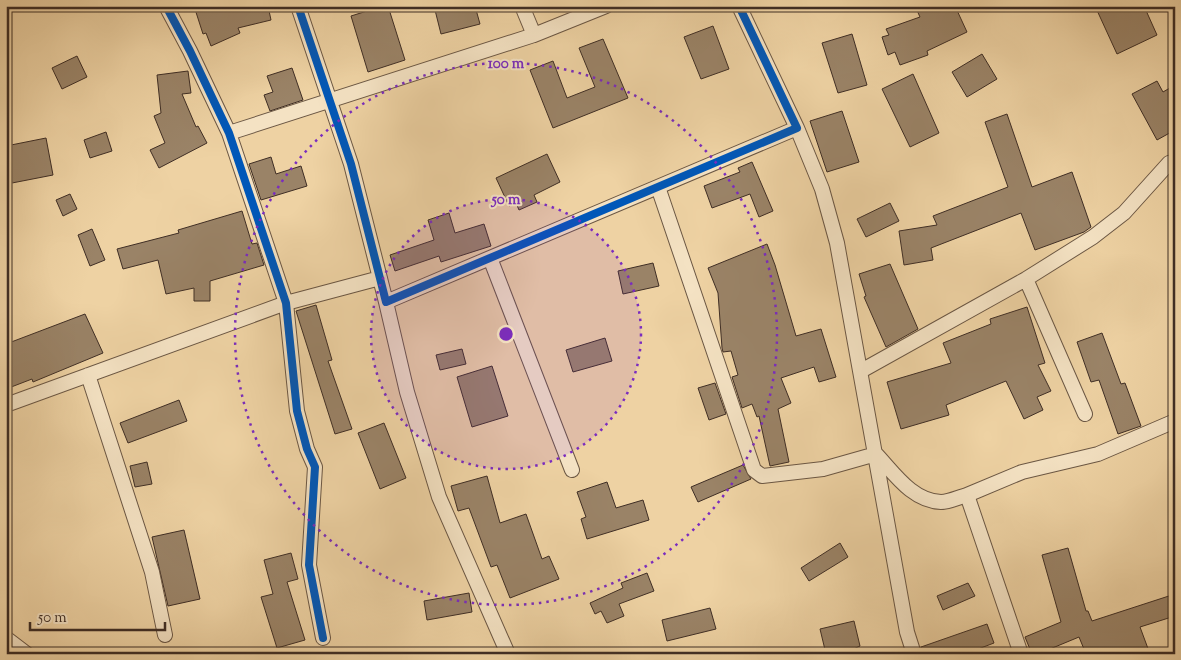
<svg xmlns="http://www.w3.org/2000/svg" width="1181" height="660" font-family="'Sorts Mill Goudy',serif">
  <rect width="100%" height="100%" fill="#eed2a3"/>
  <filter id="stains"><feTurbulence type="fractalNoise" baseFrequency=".004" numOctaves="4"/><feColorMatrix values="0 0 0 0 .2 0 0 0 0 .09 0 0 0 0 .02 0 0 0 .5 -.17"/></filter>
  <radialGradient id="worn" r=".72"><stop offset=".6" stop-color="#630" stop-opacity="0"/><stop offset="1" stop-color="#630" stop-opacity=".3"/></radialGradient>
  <!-- building -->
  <path fill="#9a8367" stroke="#3f2e25" d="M194,6H268L271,20L238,28L240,33L211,46L206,33L203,34Z
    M383,6H388L405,60L368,72L351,16Z
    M434,6H475L480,24L441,34Z
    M915,6H955L967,32L927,51L928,55L900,65L895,52L888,55L882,37L889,35L886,29L920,17Z
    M1095,6H1144L1157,35L1117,54Z
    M713,26L729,69L701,79L684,37Z
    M852,34L867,85L838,93L822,43Z
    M603,39L628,98L553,128L530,70L553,61L567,98L595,87L579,48Z
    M982,54L997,79L967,97L952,72Z
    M77,56L87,77L62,89L52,68Z
    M292,68L303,100L270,111L264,95L273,92L267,76Z
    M188,71L191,93L182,94L196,127L198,126L207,143L159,168L150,150L165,143L154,116L161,113L157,75Z
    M913,74L939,133L910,147L882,89Z
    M1157,81L1163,92L1175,85V130L1157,140L1132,94Z
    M842,111L859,162L827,172L810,121Z
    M1007,114L1032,187L1072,172L1091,227L1084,232L1035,250L1021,213L931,248L933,260L904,265L899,231L937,225L933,216L1008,187L985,122Z
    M106,132L112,151L90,158L84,140Z
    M46,138L53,175L12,183L6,146Z
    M547,154L560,182L534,195L537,202L519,210L516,203L509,206L496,178Z
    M271,157L276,174L301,166L307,186L261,200L249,164Z
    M752,162L773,211L759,217L750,194L712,208L704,186L740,172L738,168Z
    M70,194L77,209L63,216L56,200Z
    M890,203L899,221L866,237L857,219Z
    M242,211L252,244L257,243L264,265L210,281V301H194V288L166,294L158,260L123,269L117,249L179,233L178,230Z
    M449,213L455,233L484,224L491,246L441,262L439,256L395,271L390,255L434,240L428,220Z
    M92,229L105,260L90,266L78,235Z
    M767,244L775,265L796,336L821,329L836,377L819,382L814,367L781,378L791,403L778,409L789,462L770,466L759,416L757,417L752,404L742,408L732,377L738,375L731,351L723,352L722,348L718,293L708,268Z
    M653,263L659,286L623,294L618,271Z
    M890,264L918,329L886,347L864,297L866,296L859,274Z
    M316,305L332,360L328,361L352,429L335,434L296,311Z
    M1027,307L1045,363L1038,365L1051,391L1037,397L1043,410L1024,419L1006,381L946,405L949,415L901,429L887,382L951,363L943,343L991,324L990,319Z
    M85,314L103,353L33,382L32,379L6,389V344Z
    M1102,333L1121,384L1125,383L1141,426L1118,434L1099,380L1091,382L1077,342Z
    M605,338L612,361L573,372L566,350Z
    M462,349L466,364L440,370L436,355Z
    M492,366L508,416L472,427L457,377Z
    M715,383L726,414L709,420L698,388Z
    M179,400L187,421L128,443L120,423Z
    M384,423L406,478L380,489L358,433Z
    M147,462L152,484L135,487L130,466Z
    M743,465L751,479L698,502L691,487Z
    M487,476L500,523L526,514L542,559L549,556L559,579L510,598L497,565L491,567L469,508L458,511L451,486Z
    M607,482L616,508L643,500L649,520L587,539L581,519L586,517L577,492Z
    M184,530L200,599L168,606L152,537Z
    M840,543L848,557L809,581L801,568Z
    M1068,548L1086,611H1088L1092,621L1175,594V616L1140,627L1150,654H1086L1079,637L1038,654H1032L1025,637L1061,622L1042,555Z
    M291,553L298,579L287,582L305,640L277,648L261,597L273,594L264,560Z
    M647,573L654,591L619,604L624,616L607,623L601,611L595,614L590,603L623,588L621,583Z
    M968,583L975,596L943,610L937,596Z
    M469,593L472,612L427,620L424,601Z
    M710,608L716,629L667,641L662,620Z
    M854,621L860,646L843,654H826L820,629Z
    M987,624L994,643L965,654H923L921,647Z"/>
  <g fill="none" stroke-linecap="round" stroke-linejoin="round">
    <defs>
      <path id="street" d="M166,6L190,51L229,133L286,303L297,411L307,449L315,467L309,565L323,638
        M298,6L351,164L386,302L797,128L739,6
        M522,6L534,35
        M797,128L822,189L837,243L907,632L914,654
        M229,133L534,35L606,6
        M658,187L754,470L762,476L823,469L876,454C894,473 912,501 941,502C949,502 959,497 967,495
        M490,258L572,470
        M1026,279L1085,414
        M386,302L407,392L439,497L508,654
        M861,371L1026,279L1093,237L1124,213L1169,163L1175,161
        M88,375L152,572L165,635
        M6,405L286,303L380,278
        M6,638L27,654
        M1021,654L967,495L1022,472L1098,454L1175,421"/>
    </defs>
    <!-- street casing -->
    <use href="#street" stroke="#6b5744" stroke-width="16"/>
    <!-- street -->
    <use href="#street" stroke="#f4e2c3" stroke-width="14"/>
    <defs>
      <path id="cycleway" d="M166,6L190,51L229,133L286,303L297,411L307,449L315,467L309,565L323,638
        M298,6L351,164L386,302L797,128L739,6"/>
    </defs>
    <!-- cycleway casing -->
    <use href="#cycleway" stroke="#f4e2c3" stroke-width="11"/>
    <!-- cycleway -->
    <use href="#cycleway" stroke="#0057b8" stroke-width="8"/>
  </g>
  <!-- distance rings -->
  <circle cx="506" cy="334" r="135" fill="#7b2cbf" fill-opacity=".12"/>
  <g fill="none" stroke="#7b2cbf" stroke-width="2.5" stroke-dasharray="2.5 5">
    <circle cx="506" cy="334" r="135"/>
    <circle cx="506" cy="334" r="271"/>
  </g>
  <circle cx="506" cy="334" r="8" fill="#7b2cbf" stroke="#f4e2c3" stroke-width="2.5"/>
  <g font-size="15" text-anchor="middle" font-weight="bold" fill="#7b2cbf" stroke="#f4e2c3" stroke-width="4" stroke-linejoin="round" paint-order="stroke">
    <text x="506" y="68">100 m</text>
    <text x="506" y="204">50 m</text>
  </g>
  <!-- margin -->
  <rect width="1181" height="660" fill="none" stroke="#eed2a3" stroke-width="25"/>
  <rect x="8" y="8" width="1166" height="645" fill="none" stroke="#3f2e25" stroke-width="2.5"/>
  <rect x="12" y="12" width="1156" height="635" fill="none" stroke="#3f2e25"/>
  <!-- scale -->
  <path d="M30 622v8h135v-8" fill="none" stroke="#3f2e25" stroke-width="2.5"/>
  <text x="38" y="622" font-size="15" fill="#3f2e25" stroke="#f4e2c3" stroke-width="4" paint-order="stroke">50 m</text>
  <rect width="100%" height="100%" filter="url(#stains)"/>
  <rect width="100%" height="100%" fill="url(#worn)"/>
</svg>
